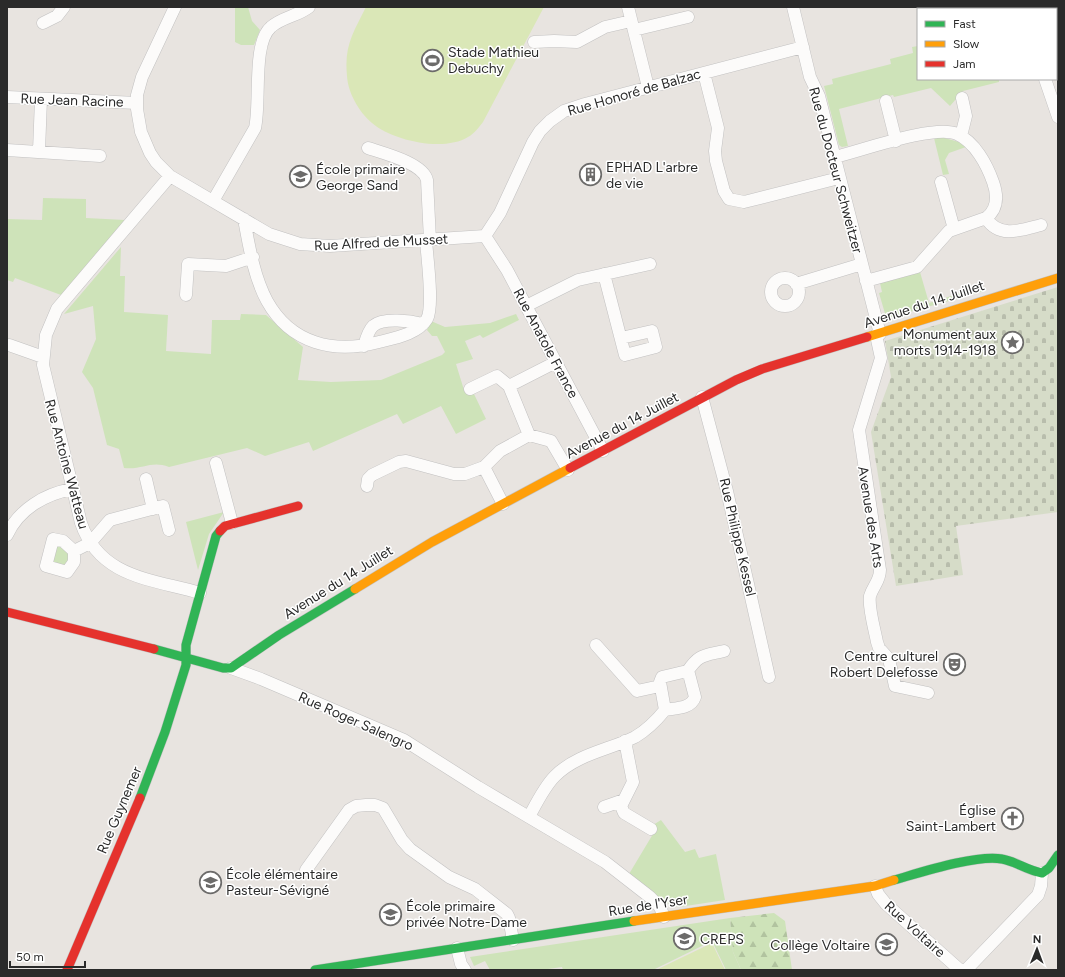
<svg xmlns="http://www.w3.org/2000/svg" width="1065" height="977" font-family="Figtree,sans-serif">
  <defs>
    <pattern id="forest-firs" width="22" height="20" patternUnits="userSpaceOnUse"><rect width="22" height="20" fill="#cee3b9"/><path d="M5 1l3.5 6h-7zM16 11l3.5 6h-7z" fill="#b1c39f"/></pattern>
    <pattern id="cemetery-stones" width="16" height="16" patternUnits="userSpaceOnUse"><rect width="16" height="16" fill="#d6dcc8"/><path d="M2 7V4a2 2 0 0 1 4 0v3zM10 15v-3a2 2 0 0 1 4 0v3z" fill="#b8bdac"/></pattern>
  </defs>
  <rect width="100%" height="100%" fill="#e8e4e0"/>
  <!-- grass -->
  <path fill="#cee3b9" d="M235,7H248L252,21L260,30L254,45H241L235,42Z
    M918,46V79H999V82L963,91L950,106L931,88L894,97L893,95L839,109L848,146L842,147L839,145L824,86L833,84L832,79L891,64L890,59L913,53L912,47Z
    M941,137L959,142L966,147L949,153L945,160L949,174L943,175L934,138Z
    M43,198L86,199V218L125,220L61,295L15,278L13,282L7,280V219L42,220Z
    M121,247L120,276H125L124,312L168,315L166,351L211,354L212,320H240L241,314L266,315L303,347L298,380L331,382L381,380L442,355L445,352L437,336H432L427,330L431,321L445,327L490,323L516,314L519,320L483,338L480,335L465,341L473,359L456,364L464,390L474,394L486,419L456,434L441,406L403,424L397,414L313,451L309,442L265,456L247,448L169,467C151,460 143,470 124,468L119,449L107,445L93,388L82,372L96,339L93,306L64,314Z
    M920,272L929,303L983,286L984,291L888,318L886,317L879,293L882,292L880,283Z
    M224,512L209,534L198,570L186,522Z
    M56,543L69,554L67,563L62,567L51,564Z
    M661,820L685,852L695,849L699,858L716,854L725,900L679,907C660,903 644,886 629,874L653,834V825Z
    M730,918L733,952L741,970H726L712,941L653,970H563L562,967L541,970H490L485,961L474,966L470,957Z"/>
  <!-- forest -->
  <path fill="url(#forest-firs)" d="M774,913L785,921L792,970H741L733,952L730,918Z"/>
  <!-- cemetery -->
  <path fill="url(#cemetery-stones)" d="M1058,287V512L956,526L963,575L896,586L871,432L891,377L885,341Z"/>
  <!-- pitch -->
  <path fill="#dae7b7" d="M366,7H544L483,122C479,127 474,134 468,137C444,152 393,141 372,123C359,112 348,93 347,76C344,46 353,33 366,7Z
    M712,943L725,970H656Z"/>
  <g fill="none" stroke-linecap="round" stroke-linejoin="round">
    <defs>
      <path id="street" d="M175,7L142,77L137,95V109L141,132L150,153L156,162L170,176L269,234L300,244L330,246L485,236
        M628,7L648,87
        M793,7L810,77L819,96L880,334
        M43,23L57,16L64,7
        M634,30L688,17
        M534,42L554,41L577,42L605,27L631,21
        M704,73L718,128L715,151L716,161L724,191L729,199L744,202L839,178
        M1045,79L1058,117
        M7,97L137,103
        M886,101L896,141
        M961,136L966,116L962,98
        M368,148C383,153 423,163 427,180L430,240
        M7,150L100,156
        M39,151L41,99
        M835,157C861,151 934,124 957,134C975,142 987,165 993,182C998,196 998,209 986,218L949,231L917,267L866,281
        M170,176L57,309L46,335L43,365L81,523C100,578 152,579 200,593
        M941,182L954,229
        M213,201L255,128C261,102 252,43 271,27C282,17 298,16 309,7
        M986,218C999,239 1022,230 1041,225
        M244,219C249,246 254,277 267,301C291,344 334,354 379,342C395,338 418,334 427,319C434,306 427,257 426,240
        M485,236L500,213L533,142L540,131L550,121L564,111L585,104L803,47
        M485,236L507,270L603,451
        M604,274L625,355L656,347L652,331L621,338
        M771 292a14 14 0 1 1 28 0a14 14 0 1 1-28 0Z
        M796,284L862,264
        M186,295L188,264L226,266L253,257
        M526,306L578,280L650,264
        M876,335L881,358L859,430L880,570C880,581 873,586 870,596C868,607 875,631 877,642L879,648L889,659L895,686L928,693
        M9,345L43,357
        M364,346C366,339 368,331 373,326C383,317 411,321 423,324
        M470,389L497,376L509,386
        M702,397L727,491L769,677
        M529,435L551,441L568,470
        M216,463L232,523
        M146,479L153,509
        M367,486L368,479L372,475L399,462L406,461L454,474H465L484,467
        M503,504L484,467L500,451L529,435L509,386L556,362
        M7,535C19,509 45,494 72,489
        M53,539L63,541L74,551V562L67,572L46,566Z
        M74,551L90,543L110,520L163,506L169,530
        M596,645L637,691L660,686
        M231,668L261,679L404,740L478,787L605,862L650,897L660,907L664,917
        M687,672C699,654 703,656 724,651
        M625,741L633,782L621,806L624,813L651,829
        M604,807L624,800
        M529,817C536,804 544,787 555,776C577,754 609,750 635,737C647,730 656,721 665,710L660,682L662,677L683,672L689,674L695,697C691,709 675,708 665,710
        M306,870L349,810L356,806L366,805H375L383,808L402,840L410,849L449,877L475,889L507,914L509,918L513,940
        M875,886L878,894L886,904L960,970
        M457,948L461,964L465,970
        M966,970L1038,895L1041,886L1042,873"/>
      <path id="fast" d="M154,649L223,668H231L279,635L355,589
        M140,798L165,732L186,665V645L216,536L220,531
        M894,880C919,873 977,854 1002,859C1015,861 1026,870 1042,873L1049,868L1058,855
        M315,970L634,921"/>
      <path id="slow" d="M867,337L1058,278
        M355,589L432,542L570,468
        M634,921L875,886L894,880"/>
      <path id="jam" d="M570,468L736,380L762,369L867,337
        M220,531L225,526L298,506
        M7,612L154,649
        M67,970L140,798"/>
    </defs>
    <!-- street casing -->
    <use href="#street" stroke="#c2c1c1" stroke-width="13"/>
    <!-- fast casing -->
    <use href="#fast" stroke="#c2c1c1" stroke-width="10"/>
    <!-- slow casing -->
    <use href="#slow" stroke="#c2c1c1" stroke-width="10"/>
    <!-- jam casing -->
    <use href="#jam" stroke="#c2c1c1" stroke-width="10"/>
    <!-- street -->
    <use href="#street" stroke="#fcfbfa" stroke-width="12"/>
    <!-- fast -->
    <use href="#fast" stroke="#30b455" stroke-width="9"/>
    <!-- slow -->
    <use href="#slow" stroke="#ff9f0a" stroke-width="9"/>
    <!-- jam -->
    <use href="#jam" stroke="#e5322d" stroke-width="9"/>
  </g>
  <!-- icons -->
  <defs>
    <symbol id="stadium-ring" viewBox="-11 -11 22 22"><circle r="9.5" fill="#fff" stroke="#6c6b6a" stroke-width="1.5"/><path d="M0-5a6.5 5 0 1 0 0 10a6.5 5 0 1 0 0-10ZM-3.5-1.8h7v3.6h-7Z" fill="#6c6b6a"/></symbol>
    <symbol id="building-ring" viewBox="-11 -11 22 22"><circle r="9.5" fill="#fff" stroke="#6c6b6a" stroke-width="1.5"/><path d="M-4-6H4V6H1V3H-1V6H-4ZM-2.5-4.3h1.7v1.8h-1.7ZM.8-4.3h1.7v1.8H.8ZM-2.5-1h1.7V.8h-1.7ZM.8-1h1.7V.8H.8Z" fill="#6c6b6a"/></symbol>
    <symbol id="school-ring" viewBox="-11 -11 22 22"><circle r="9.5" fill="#fff" stroke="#6c6b6a" stroke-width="1.5"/><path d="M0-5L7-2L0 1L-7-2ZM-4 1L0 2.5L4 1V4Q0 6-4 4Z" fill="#6c6b6a"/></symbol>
    <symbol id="sight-ring" viewBox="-11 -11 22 22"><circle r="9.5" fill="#fff" stroke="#6c6b6a" stroke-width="1.5"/><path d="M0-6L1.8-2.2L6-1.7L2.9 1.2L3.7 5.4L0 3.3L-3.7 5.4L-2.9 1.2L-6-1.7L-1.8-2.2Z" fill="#6c6b6a"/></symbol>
    <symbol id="theatre-ring" viewBox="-11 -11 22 22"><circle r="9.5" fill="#fff" stroke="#6c6b6a" stroke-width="1.5"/><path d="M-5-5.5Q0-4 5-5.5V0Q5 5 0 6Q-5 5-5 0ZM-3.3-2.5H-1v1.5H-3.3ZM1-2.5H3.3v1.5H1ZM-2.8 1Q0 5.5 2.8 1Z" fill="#6c6b6a"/></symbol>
    <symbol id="church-ring" viewBox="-11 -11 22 22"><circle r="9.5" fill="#fff" stroke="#6c6b6a" stroke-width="1.5"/><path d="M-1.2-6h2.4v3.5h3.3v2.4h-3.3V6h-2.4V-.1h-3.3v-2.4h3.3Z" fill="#6c6b6a"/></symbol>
    <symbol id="university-ring" viewBox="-11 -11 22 22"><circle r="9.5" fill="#fff" stroke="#6c6b6a" stroke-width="1.5"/><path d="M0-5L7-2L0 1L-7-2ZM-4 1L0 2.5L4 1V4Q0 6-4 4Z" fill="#6c6b6a"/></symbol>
  </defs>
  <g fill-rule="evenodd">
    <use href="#stadium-ring" x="420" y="48" width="25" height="25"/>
    <use href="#building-ring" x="578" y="162" width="25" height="25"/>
    <use href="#school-ring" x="288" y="164" width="25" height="25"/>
    <use href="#sight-ring" x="1000" y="330" width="25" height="25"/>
    <use href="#theatre-ring" x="942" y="652" width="25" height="25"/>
    <use href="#church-ring" x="1000" y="806" width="25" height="25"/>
    <use href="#school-ring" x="198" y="870" width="25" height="25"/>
    <use href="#school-ring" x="378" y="902" width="25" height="25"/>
    <use href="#university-ring" x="672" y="926" width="25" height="25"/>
    <use href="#school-ring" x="874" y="932" width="25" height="25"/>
  </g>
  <g text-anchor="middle" stroke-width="3" stroke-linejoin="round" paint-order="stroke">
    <!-- poi labels -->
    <g font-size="14" fill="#2a2a2a" stroke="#fff" text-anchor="start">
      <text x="448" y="57">Stade Mathieu<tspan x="448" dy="16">Debuchy</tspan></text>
      <text x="606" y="172">EPHAD L'arbre<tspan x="606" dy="16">de vie</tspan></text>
      <text x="316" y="174">École primaire<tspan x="316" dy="16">George Sand</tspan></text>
      <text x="996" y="339" text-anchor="end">Monument aux<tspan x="996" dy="16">morts 1914-1918</tspan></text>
      <text x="938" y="661" text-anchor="end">Centre culturel<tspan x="938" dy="16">Robert Delefosse</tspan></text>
      <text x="996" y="815" text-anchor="end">Église<tspan x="996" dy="16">Saint-Lambert</tspan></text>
      <text x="226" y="879">École élémentaire<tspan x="226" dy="16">Pasteur-Sévigné</tspan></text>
      <text x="406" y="911">École primaire<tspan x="406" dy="16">privée Notre-Dame</tspan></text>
      <text x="700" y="944">CREPS</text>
      <text x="870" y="950" text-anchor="end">Collège Voltaire</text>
    </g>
    <!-- street labels -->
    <g font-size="14" fill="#2a2a2a" stroke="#fff">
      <text transform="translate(634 92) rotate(-16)" y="5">Rue Honoré de Balzac</text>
      <text transform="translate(72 100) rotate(2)" y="5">Rue Jean Racine</text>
      <text transform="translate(836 170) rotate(75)" y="5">Rue du Docteur Schweitzer</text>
      <text transform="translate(381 242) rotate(-3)" y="5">Rue Alfred de Musset</text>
      <text transform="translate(924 304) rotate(-18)" y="5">Avenue du 14 Juillet</text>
      <text transform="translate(546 343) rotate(62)" y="5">Rue Anatole France</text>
      <text transform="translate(622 425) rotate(-28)" y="5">Avenue du 14 Juillet</text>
      <text transform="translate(67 464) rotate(75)" y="5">Rue Antoine Watteau</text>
      <text transform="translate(871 517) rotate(81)" y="5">Avenue des Arts</text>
      <text transform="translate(738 537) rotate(77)" y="5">Rue Philippe Kessel</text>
      <text transform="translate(338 582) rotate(-32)" y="5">Avenue du 14 Juillet</text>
      <text transform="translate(356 721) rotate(24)" y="5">Rue Roger Salengro</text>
      <text transform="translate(119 810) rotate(-67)" y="5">Rue Guynemer</text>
      <text transform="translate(648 905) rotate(-9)" y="5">Rue de l'Yser</text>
      <text transform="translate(915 929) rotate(42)" y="5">Rue Voltaire</text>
    </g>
  </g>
  <!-- border -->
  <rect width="1065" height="977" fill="none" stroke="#2a2a2a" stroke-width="16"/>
  <!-- legend -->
  <rect x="917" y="8" width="140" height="72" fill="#ffffff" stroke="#aaaaaa"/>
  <rect x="925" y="21" width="20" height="6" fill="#30b455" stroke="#aaaaaa"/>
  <text x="953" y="28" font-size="12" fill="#2a2a2a">Fast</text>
  <rect x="925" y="41" width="20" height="6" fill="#ff9f0a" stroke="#aaaaaa"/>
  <text x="953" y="48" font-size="12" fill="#2a2a2a">Slow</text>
  <rect x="925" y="61" width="20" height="6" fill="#e5322d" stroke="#aaaaaa"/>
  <text x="953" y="68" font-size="12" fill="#2a2a2a">Jam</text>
  <!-- north arrow -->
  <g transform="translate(1037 949) rotate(1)" stroke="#ffffff" stroke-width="3" paint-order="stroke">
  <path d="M0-3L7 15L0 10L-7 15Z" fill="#2a2a2a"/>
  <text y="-6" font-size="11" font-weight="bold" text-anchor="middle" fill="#2a2a2a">N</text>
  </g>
  <!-- scale -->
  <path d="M10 961v6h75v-6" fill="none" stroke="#2a2a2a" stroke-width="2"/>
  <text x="16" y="961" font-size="12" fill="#2a2a2a" stroke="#ffffff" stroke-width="3" paint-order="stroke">50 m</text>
</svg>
